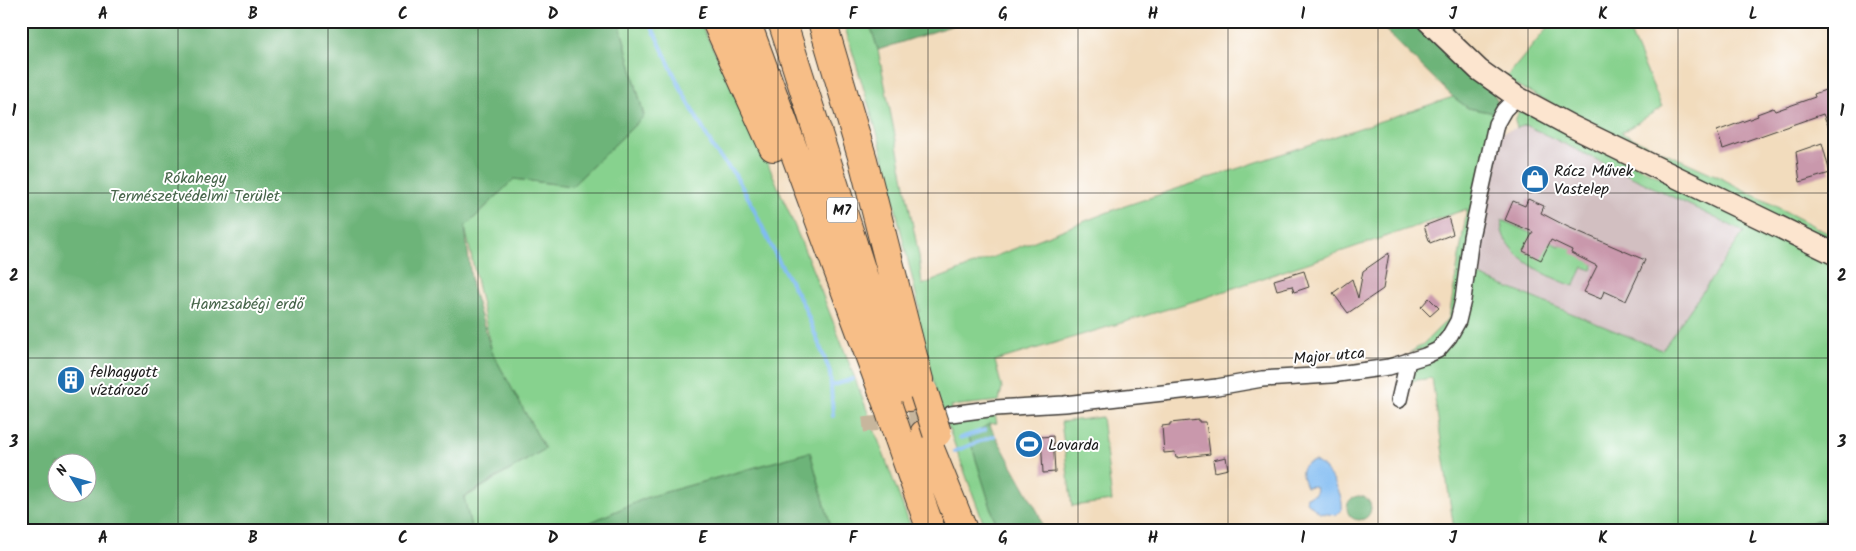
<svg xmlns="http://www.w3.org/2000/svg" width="1856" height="551" font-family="Kalam,sans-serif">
  <rect width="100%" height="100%" fill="#fff"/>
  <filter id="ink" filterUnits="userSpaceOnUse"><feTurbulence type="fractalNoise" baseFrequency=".02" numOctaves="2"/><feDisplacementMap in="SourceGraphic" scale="10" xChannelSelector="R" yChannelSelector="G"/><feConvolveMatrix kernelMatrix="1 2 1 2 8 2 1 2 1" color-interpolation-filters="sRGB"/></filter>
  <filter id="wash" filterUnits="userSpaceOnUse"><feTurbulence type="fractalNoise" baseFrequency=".0096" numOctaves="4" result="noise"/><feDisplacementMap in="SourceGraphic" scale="20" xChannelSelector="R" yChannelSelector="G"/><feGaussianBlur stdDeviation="1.12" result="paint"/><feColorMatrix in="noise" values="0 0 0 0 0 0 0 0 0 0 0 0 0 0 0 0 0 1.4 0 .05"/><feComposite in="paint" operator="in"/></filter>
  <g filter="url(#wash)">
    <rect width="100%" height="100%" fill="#f2dcbd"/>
    <!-- industrial -->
    <path fill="#d2bfc1" d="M1526,125L1744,231L1662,350L1472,273L1500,133Z"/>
    <!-- green -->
    <path fill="#87d28e" stroke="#527755" d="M619,21H699C785,183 847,358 912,530H832L810,452L648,497L573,530H465L471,527L464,498L545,449L492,352L465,227L514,179L572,186L644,116Z
      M843,21H869L878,50L919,256L922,285L1116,209L1453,97L1468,108L1495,113L1462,281L1449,329L1432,347L1409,353L1422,345L1449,318L1467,209L1204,298L995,361L1002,388L999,401L951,406L957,423L995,415L997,423L989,424L969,437L998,530H986L939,402L914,312L920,311L879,139Z
      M1553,21H1625L1662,107L1621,133L1715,175L1835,237V247L1696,181L1505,79Z
      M1519,111L1532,115L1835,262V518L1767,530H1454L1432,378L1411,381V370L1416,366L1436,357L1472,273L1662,350L1744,232L1526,125L1517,128L1515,121Z
      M1502,220L1559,246L1566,241L1595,263L1592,270L1583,267L1574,286C1549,278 1496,252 1502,220Z
      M1102,417L1112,501L1072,506L1061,422Z"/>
    <!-- forest -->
    <path fill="#6db479" stroke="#44684a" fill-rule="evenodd" d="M21,21H619L644,116L572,186L514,179L465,227L472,287L492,352L545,449L464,497L471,527L465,530H21ZM58,464H88V494H58Z
      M869,21H966L878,50Z
      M1376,21H1418L1493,91L1497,100L1495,113L1468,108L1453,97Z
      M989,424L1039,514L1043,530H998L969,437Z
      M810,452L832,530H573L648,497Z
      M1347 508a12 12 0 1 1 24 0a12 12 0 1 1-24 0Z
      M1835,518V530H1767Z"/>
    <!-- water -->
    <path fill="#80bbf2" stroke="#4e6c87" d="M1315,461C1328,468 1344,494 1342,509L1336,515L1320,513L1306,502L1307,497L1315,494L1317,490L1314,486L1306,487C1301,475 1297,464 1315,461Z"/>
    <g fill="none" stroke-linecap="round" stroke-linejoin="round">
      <!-- stream -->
      <path stroke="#80bbf2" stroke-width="4" d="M649,21L681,89L715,151L735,175L750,201L776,256L804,306L830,372L833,416
        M831,386L853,379
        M960,438L985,430
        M955,451L994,436"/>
    </g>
    <g id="blocks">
      <!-- building -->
      <path fill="#c998ac" d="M1828,89L1835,109V141L1823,114L1723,149L1717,131L1758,116L1757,114L1773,108L1775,111L1815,97L1814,94Z
        M1822,143L1830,173L1800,182L1796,152Z
        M1528,199L1544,206L1541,213L1568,227L1645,260L1626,301L1604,291L1601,299L1584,292L1597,266L1571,253L1572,250L1551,240L1541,260L1523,251L1533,232L1505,220L1513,201L1525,206Z
        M1448,217L1453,234L1430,243L1424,226Z
        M1389,253L1383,289L1348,313L1333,293L1352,279L1358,298L1363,271Z
        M1304,271L1309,287L1294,292L1292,286L1277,290L1274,280Z
        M1429,298L1439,308L1430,316L1421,307Z
        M1199,420V422H1206L1210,454L1176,458L1175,452L1164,453L1162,426L1170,425V423Z
        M1053,436L1055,472L1043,473L1041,437Z
        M1226,457L1228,469L1215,472L1213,460Z"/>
    </g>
  </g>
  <g filter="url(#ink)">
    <use href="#blocks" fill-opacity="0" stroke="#3c3934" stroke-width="1"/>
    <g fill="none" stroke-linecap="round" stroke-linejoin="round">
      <!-- street-tunnel -->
      <path stroke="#c7b69d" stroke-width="15" stroke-dasharray="15 8" stroke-linecap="butt" d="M863,425L938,416"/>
      <defs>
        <path id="street" d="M1399,400L1408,361
          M951,414L996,408L1064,404L1217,387L1262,379L1331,375L1389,367L1425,356L1438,350L1449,337L1458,321L1463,300L1471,237L1496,124L1504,110L1517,97"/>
        <path id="secondary" d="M1428,21L1479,70L1517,97L1571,126L1835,254"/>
        <path id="highway" d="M716,21L773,147
          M746,21L888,406
          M782,21L871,300L909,397
          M822,21L863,160L919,380
          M924,434L963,530
          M898,436L931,530"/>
      </defs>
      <!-- street casing -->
      <use href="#street" stroke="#3c3934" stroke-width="18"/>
      <!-- secondary casing -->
      <use href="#secondary" stroke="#3c3934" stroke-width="24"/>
      <!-- highway casing -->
      <use href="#highway" stroke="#3c3934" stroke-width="30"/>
      <!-- street -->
      <use href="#street" stroke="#fff" stroke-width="15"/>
      <!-- secondary -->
      <use href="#secondary" stroke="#fce5cf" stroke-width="21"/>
      <!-- highway -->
      <use href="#highway" stroke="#f7be87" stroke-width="28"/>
      <defs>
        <path id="highway-bridge" d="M924,393L937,433
          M888,406L898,436"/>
      </defs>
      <!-- highway-bridge casing -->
      <use href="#highway-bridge" stroke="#3c3934" stroke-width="30" stroke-linecap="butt"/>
      <!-- highway-bridge -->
      <use href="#highway-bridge" stroke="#f7be87" stroke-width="28"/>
    </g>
  </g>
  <!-- grid -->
  <path fill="none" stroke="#1c1c1c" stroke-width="1" stroke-opacity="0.55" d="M178,21V530M328,21V530M478,21V530M628,21V530M778,21V530M928,21V530M1078,21V530M1228,21V530M1378,21V530M1528,21V530M1678,21V530M21,193H1835M21,358H1835"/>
  <!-- icons -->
  <defs>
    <symbol id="shop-disc" viewBox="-11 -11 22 22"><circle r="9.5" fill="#1f6fb2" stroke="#fff"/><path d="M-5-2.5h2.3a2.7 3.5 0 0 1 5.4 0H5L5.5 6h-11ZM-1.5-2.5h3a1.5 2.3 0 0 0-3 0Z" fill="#fff"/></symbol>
    <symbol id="building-disc" viewBox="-11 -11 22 22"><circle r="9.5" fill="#1f6fb2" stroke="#fff"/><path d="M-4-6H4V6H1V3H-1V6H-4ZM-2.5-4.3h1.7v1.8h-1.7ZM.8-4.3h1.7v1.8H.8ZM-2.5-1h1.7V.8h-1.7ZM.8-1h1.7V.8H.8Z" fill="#fff"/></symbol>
    <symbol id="stadium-disc" viewBox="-11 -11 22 22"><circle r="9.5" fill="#1f6fb2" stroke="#fff"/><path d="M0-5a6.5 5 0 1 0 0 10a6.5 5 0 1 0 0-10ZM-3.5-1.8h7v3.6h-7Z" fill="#fff"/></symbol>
  </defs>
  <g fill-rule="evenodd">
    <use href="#shop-disc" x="1519" y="163" width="32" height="32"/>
    <use href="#building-disc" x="55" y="364" width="32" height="32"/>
    <use href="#stadium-disc" x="1013" y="428" width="32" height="32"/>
  </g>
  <g text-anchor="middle" stroke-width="4" stroke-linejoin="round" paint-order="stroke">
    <!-- shield labels -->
    <rect fill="#fff" stroke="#606060" stroke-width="1" x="827" y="197.5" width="30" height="25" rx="4"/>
    <g font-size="15" font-weight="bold" fill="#1c1c1c">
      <text x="842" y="215">M7</text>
    </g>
    <!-- poi labels -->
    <g font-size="16" fill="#1c1c1c" stroke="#fff" text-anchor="start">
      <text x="1554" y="176">Rácz Művek<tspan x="1554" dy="18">Vastelep</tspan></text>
      <text x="90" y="377">felhagyott<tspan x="90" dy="18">víztározó</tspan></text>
      <text x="1048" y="450">Lovarda</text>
    </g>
    <!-- park labels -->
    <g font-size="16" fill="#47654a" stroke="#fff">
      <text x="195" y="183">Rókahegy<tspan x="195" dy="18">Természetvédelmi Terület</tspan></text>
      <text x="247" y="309">Hamzsabégi erdő</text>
    </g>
    <!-- street labels -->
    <g font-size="16" fill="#1c1c1c" stroke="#fff">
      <text transform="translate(1329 355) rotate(-5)" y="6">Major utca</text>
    </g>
  </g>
  <!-- margin -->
  <rect width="1856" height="551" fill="none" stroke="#fff" stroke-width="55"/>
  <!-- north arrow -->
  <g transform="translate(72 478) rotate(307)"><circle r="24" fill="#ffffff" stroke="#a4a4a4"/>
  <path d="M0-4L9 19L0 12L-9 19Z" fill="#1f6fb2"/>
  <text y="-8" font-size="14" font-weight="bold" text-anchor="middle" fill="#1c1c1c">N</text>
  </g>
  <rect x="28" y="28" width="1800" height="496" fill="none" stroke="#1c1c1c" stroke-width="2"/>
  <g font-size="16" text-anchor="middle" font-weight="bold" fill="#1c1c1c">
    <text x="103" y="19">A</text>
    <text x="253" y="19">B</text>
    <text x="403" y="19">C</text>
    <text x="553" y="19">D</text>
    <text x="703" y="19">E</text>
    <text x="853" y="19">F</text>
    <text x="1003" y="19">G</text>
    <text x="1153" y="19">H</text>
    <text x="1303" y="19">I</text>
    <text x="1453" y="19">J</text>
    <text x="1603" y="19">K</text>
    <text x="1753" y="19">L</text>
    <text x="14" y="116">1</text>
    <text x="1842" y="116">1</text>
    <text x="14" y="281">2</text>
    <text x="1842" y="281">2</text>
    <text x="14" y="447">3</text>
    <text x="1842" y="447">3</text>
    <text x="103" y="543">A</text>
    <text x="253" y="543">B</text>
    <text x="403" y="543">C</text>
    <text x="553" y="543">D</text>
    <text x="703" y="543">E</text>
    <text x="853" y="543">F</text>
    <text x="1003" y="543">G</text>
    <text x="1153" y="543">H</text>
    <text x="1303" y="543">I</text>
    <text x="1453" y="543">J</text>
    <text x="1603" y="543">K</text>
    <text x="1753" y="543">L</text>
  </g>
</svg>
